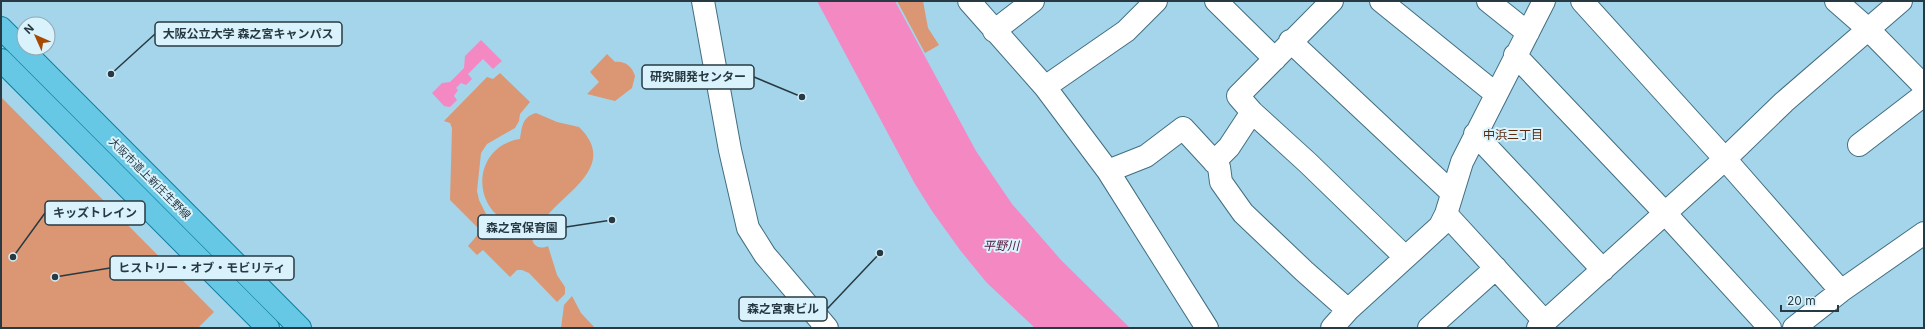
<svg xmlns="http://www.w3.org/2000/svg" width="1925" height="329" font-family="Inter,'Noto Sans JP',sans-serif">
  <rect width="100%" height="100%" fill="#a5d5ea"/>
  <!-- green -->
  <path fill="#db9673" d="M897,1H923L928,28L939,45L925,53Z
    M607,54L615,62C625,61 632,66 635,76L632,88L615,101L587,94L599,82L590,72Z
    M500,73L530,102L520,114L519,121L515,128L487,144L481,153L477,191L479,200L487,216L477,227L450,200L452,128L450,123L444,121L487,77L493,79Z
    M1,97L214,312L198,328H1Z
    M536,113L557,122L579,127C622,169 556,195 540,226C529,227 519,227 509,223C469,204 475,146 520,139C522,127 522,117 536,113Z
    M492,218L515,232L532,236C532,246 539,250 548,246L557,275L565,287V294L557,302L529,273L522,270H517L510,277L483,250L477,255L468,246Z
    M572,296L581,313L595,328H561L564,305Z"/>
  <!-- water -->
  <path fill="#f488c3" d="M817,1H895L976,151L1012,204L1061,260L1130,328H1035L987,283L960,250L932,211L915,184Z
    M481,40L502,61L493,69L483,59L468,74L472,79L466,85L461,83L456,88L458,90L454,96L457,100L450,107L444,106L432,93L442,83L450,82L464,68L465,56Z"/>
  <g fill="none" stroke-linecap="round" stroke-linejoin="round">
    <defs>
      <path id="minor" d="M703,1L730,150L748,228L765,255L827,328
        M969,1L1045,87L1108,171L1207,328
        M1216,1L1275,59
        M1332,1L1238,96L1252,112L1308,163L1405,257
        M1381,1L1496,94
        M1488,1L1528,33
        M1582,1L1725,159L1841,291
        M1836,1L1868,29L1924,86
        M994,31L1033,1
        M1290,41L1452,193
        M1515,55L1664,212L1770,328
        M1045,87L1126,31L1156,1
        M1475,134L1603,270
        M1859,145L1924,95
        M1214,162L1229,147L1252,112
        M1108,171L1146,156L1183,128L1219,167L1221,182L1243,213L1304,271L1348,310
        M1446,214L1545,322
        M1332,328L1348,310L1440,226L1446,214L1462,162L1544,1
        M1429,328L1496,268
        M1538,328L1725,159L1784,102L1901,1
        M1794,328L1841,291L1924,233"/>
      <path id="major" d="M1,28L300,328
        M1,60L268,328"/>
    </defs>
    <!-- minor casing -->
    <use href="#minor" stroke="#426e81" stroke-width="24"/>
    <!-- major casing -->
    <use href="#major" stroke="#0e7fa0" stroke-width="24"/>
    <!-- minor -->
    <use href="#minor" stroke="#fff" stroke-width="22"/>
    <!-- major -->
    <use href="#major" stroke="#66c8e4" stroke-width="22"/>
  </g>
  <g text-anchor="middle" stroke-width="4" stroke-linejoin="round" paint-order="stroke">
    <!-- street labels -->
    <g font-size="11" fill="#273a43" stroke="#daf2fc">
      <text transform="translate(150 178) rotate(45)" y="4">大阪市道上新庄生野線</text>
    </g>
    <!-- neighbourhood labels -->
    <g font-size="12" fill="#59290e" stroke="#daf2fc">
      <text x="1513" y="139">中浜三丁目</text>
    </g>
    <!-- water labels -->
    <g font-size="12" font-style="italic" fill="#53113a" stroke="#daf2fc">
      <text x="1001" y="250">平野川</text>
    </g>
  </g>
  <!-- callouts -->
  <path fill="none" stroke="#273a43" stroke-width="1.5" d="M111 74L155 34M802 97L754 77M13 257L45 213M612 220L566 227M55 277L110 268M880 253L827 309"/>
  <g fill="#273a43" stroke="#daf2fc" stroke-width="1.5">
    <circle cx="111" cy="74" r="4"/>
    <circle cx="802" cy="97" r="4"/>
    <circle cx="13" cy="257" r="4"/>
    <circle cx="612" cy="220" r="4"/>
    <circle cx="55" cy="277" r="4"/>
    <circle cx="880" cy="253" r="4"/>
  </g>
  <g fill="#daf2fc" stroke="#273a43" stroke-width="1.5">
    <rect x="155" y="22" width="187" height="24" rx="4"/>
    <rect x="642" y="65" width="112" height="24" rx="4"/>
    <rect x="45" y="201" width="100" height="24" rx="4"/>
    <rect x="478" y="215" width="88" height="24" rx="4"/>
    <rect x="110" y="256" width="184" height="24" rx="4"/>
    <rect x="739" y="297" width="88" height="24" rx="4"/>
  </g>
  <g font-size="12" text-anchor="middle" font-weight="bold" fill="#273a43">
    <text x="248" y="38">大阪公立大学 森之宮キャンパス</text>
    <text x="698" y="81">研究開発センター</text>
    <text x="95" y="217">キッズトレイン</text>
    <text x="522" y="232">森之宮保育園</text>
    <text x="202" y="272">ヒストリー・オブ・モビリティ</text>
    <text x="783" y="313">森之宮東ビル</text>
  </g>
  <!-- border -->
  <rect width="1925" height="329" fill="none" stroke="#273a43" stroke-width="4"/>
  <!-- north arrow -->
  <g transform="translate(36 36) rotate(315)"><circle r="19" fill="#daf2fc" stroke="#92a8b2"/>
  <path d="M0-3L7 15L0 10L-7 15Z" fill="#a94801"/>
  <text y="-6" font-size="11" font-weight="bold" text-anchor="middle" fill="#273a43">N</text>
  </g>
  <!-- scale -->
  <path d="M1781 305v6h57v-6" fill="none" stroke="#273a43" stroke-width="2"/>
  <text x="1787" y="305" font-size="12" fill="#273a43" stroke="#daf2fc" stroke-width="3" paint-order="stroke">20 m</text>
</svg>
